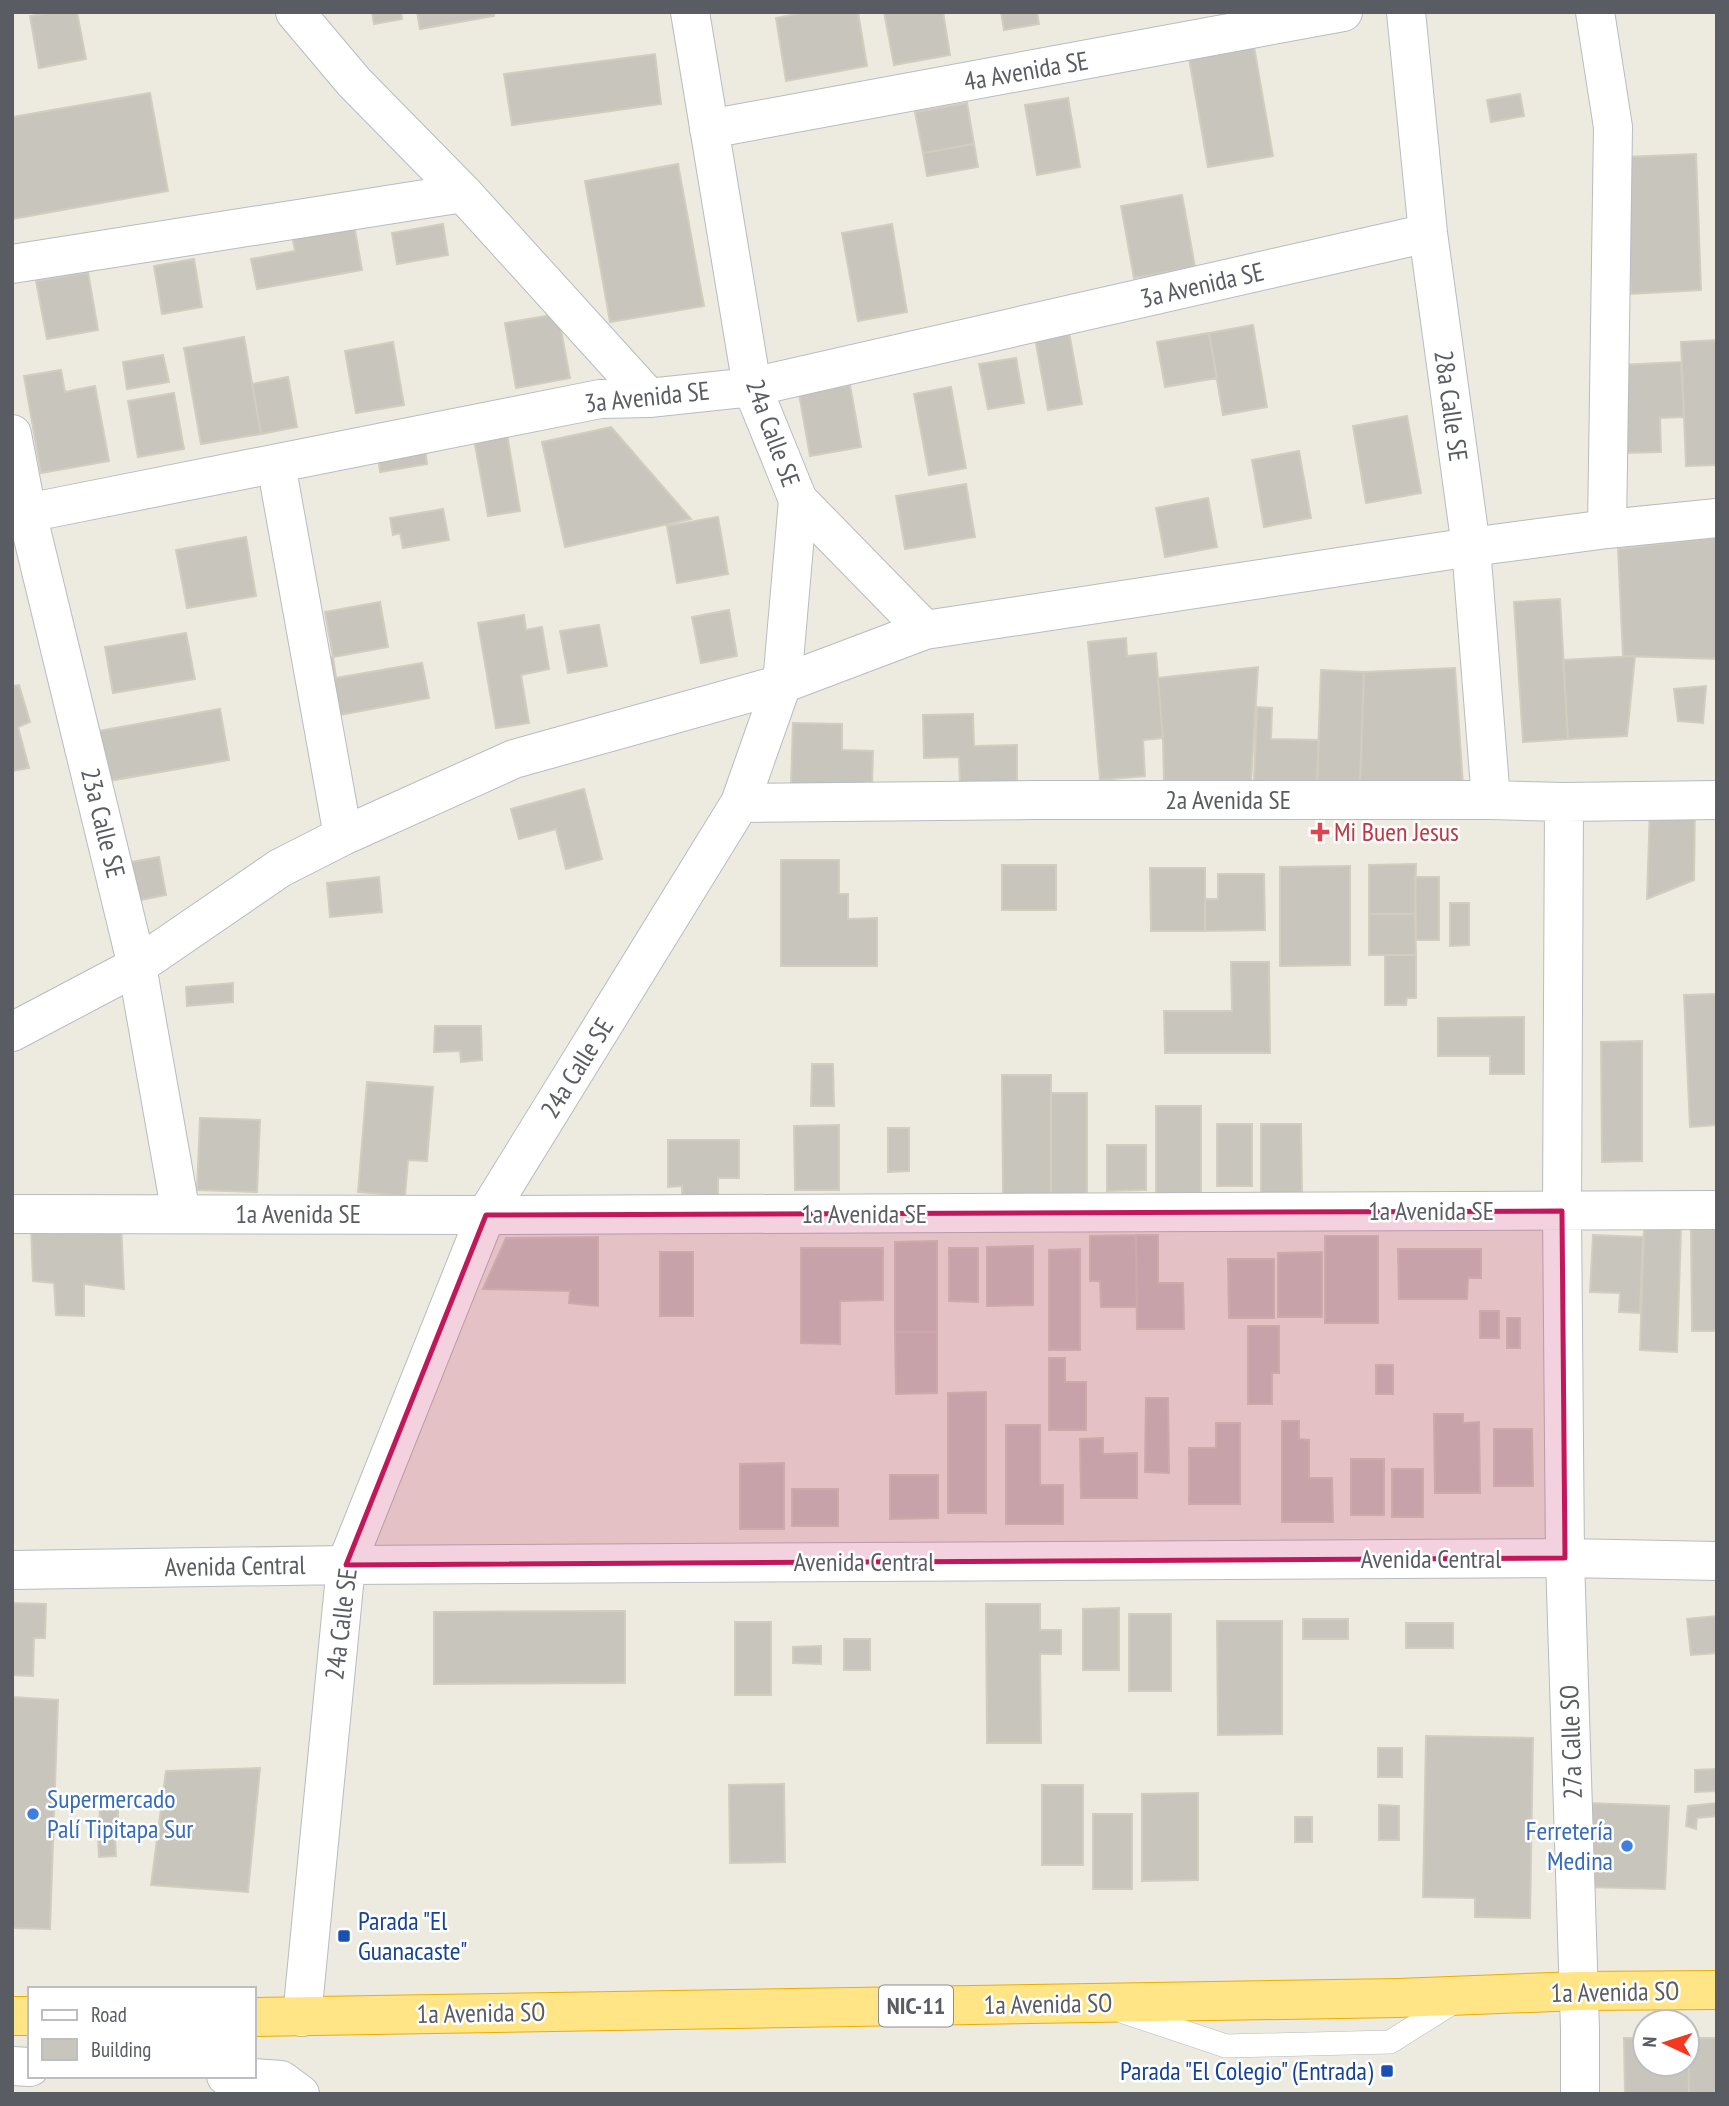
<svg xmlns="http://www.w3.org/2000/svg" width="1729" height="2106" font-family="'PT Sans Narrow',sans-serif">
  <rect width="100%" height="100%" fill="#edebe0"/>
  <!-- building -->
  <path fill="#c8c5bd" stroke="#d2cdbe" stroke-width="2" d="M53,12H77L86,59L39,68L30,16Z
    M372,12H401L402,19L374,24Z
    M417,12H494V16L420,29Z
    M807,12H858L867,66L786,81L776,18Z
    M884,12H943L950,55L894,65Z
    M1001,12H1037L1039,24L1004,30Z
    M1252,35L1273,156L1208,167L1187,47Z
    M655,54L661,104L512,125L504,74Z
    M150,93L168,191L12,219V117Z
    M1520,94L1524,116L1491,122L1487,100Z
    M1068,98L1080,167L1037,175L1025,105Z
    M967,103L974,144L923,153L915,112Z
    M974,144L978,167L927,176L923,153Z
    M1696,154L1701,290L1631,294L1625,157Z
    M678,164L704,306L610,322L585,181Z
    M1182,195L1195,267L1134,278L1121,206Z
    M353,219L362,270L257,289L251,259L295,251L291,230Z
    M443,224L448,255L397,264L392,233Z
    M892,224L907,312L858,321L842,233Z
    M194,259L202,307L162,314L154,266Z
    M88,272L98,330L47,339L36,281Z
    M558,314L570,378L516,388L505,323Z
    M1253,325L1267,407L1223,415L1209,333Z
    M1069,332L1082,404L1048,410L1035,338Z
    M1209,333L1217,378L1165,387L1157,342Z
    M244,337L261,434L201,444L184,348Z
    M1717,340V465L1686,466L1681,342Z
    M393,342L404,405L356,413L345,351Z
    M163,355L169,382L127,389L123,362Z
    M1016,358L1024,403L988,409L979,364Z
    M1681,362L1684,417L1660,418L1661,452L1623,453L1619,365Z
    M61,370L65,392L95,386L109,461L41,473L24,376Z
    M288,377L297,427L261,434L252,384Z
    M850,385L861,447L810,456L799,394Z
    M951,387L966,468L929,475L914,394Z
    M174,393L184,449L138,457L128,401Z
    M1407,416L1421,493L1366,503L1353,426Z
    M611,427L691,519L565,547L542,442Z
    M506,428L520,511L488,516L473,434Z
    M424,441L427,464L380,472L377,449Z
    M1299,451L1311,518L1264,527L1252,460Z
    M966,484L975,537L905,549L896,496Z
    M1208,498L1217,547L1165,557L1156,508Z
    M443,509L449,540L403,548L400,533L393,535L390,518Z
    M718,517L728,574L677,583L667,526Z
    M246,537L256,596L187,608L176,550Z
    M1717,537V659L1623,656L1618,549Z
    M1560,599L1568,739L1523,742L1514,602Z
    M380,602L388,647L333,657L325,612Z
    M729,610L737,656L701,663L692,617Z
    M524,615L526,630L542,627L549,669L521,675L529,723L496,728L478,623Z
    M599,625L607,666L568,673L560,631Z
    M186,633L195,679L113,693L105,647Z
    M1126,638L1127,656L1156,653L1163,738L1143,740L1145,776L1100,780L1088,642Z
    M1635,656L1627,736L1568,739L1563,660Z
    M333,657L336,678L422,663L429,698L324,718L314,661Z
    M1258,667L1251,783L1164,781L1163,738L1158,678Z
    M1455,668L1463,785L1360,784L1364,672Z
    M1321,670L1364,672L1360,784L1317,783Z
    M19,685L30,722L18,727L29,768L12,771V686Z
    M1706,686L1703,723L1678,721L1674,689Z
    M1257,707L1272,708L1271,739L1319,740L1317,783L1254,781Z
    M220,709L229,760L103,782L93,732Z
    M973,714L974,746L1017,745V782L960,783L959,757L924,758L923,715Z
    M793,723L842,724V750L873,751L872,786L791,784Z
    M584,789L602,859L566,869L556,829L519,839L511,809Z
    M1695,803L1694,880L1647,899L1650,805Z
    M159,857L166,895L126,903L120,864Z
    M781,860H839V894H848V919L877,918V966H781Z
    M1416,864L1415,914H1369V865Z
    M1002,865H1056V910H1002Z
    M1350,866V965L1280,966V867Z
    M1150,868H1205V931H1151Z
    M1218,874H1264L1265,930L1205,931V899H1218Z
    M379,877L382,912L330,917L327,883Z
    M1415,877H1439V940H1416Z
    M1450,903H1469V945L1450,946Z
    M1369,914H1415L1416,955H1369Z
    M1385,955H1416V998H1407L1406,1005H1385Z
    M1231,962H1269L1270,1053H1165L1164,1011H1232Z
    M233,983V1002L187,1006L186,987Z
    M1717,994V1125L1690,1127L1684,995Z
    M1524,1017V1074H1490V1056H1438V1018Z
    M435,1026H481L482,1060L461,1062L460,1051L434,1052Z
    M1642,1041V1161L1602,1162L1601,1042Z
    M812,1064H833L834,1106H811Z
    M1002,1075H1051V1194H1003Z
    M367,1082L433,1087L427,1161L408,1160L405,1196L358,1192Z
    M1051,1093H1087V1194H1051Z
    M1156,1106H1201V1195H1156Z
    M200,1118L260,1120L257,1192L197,1190Z
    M1217,1124H1252V1186H1217Z
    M1261,1124H1301L1302,1194L1261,1195Z
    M839,1125V1190H795L794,1126Z
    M888,1128H909V1171L888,1172Z
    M668,1140H739V1178H718V1203H682V1186L668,1187Z
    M1107,1145H1146V1190L1107,1191Z
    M121,1223L124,1289L84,1284V1316L56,1315L54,1283L33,1281L31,1227Z
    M1691,1225H1717V1331H1692Z
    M1644,1226L1681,1227L1677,1352L1640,1350Z
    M1136,1235L1137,1307H1101L1100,1281H1090V1236Z
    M1136,1235H1158V1283H1183L1184,1329H1137Z
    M1593,1235L1643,1237L1640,1313L1619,1312L1620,1293L1590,1292Z
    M1325,1236H1378V1323H1325Z
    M598,1237V1306L569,1303L570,1291L483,1289L506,1238Z
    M937,1241V1332H895V1242Z
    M1033,1246V1305L987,1306V1247Z
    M801,1248H883V1300L840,1301V1344L801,1343Z
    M949,1248H978V1302L949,1301Z
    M1080,1249V1350H1049V1250Z
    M1398,1249H1481V1278H1468L1467,1299H1399Z
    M660,1252H693V1316H660Z
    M1322,1252V1317H1278V1253Z
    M1228,1259H1274V1318H1229Z
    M1480,1311H1499V1338H1480Z
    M1507,1318H1520V1348H1507Z
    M1248,1326H1279V1373H1272V1404H1248Z
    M895,1332H937V1393L896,1394Z
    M1049,1358H1065V1382H1086V1430H1049Z
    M1376,1365H1393V1394H1376Z
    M986,1392V1513H948V1393Z
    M1146,1398H1168L1169,1473L1145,1472Z
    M1434,1414H1463V1423L1479,1422L1480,1493H1435Z
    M1282,1421H1299V1439L1309,1440V1478H1332L1333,1522H1282Z
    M1216,1423H1240V1504H1189V1448H1216Z
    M1006,1425H1040V1485H1063V1524H1006Z
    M1494,1429H1532L1533,1486H1494Z
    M1103,1438V1454L1137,1453V1498H1081L1080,1439Z
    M1351,1459H1384V1515H1351Z
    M784,1463V1529H740V1464Z
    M1392,1469H1423V1517H1392Z
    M890,1475H938V1518L890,1519Z
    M792,1489H838V1526H792Z
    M12,1603L46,1604L45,1638H34L33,1676L12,1675Z
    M986,1604H1040V1630H1061V1654H1040L1041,1743H987Z
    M1119,1608V1670H1083V1609Z
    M625,1611V1683L434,1684V1612Z
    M1129,1614H1171V1691H1129Z
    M1717,1616V1653L1691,1655L1687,1619Z
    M1303,1619H1348V1639H1303Z
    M1217,1621H1282V1734L1218,1735Z
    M735,1622H771V1695H735Z
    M1406,1623H1453V1648H1406Z
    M844,1639H870V1670H844Z
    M821,1646V1664L793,1663V1647Z
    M12,1697L58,1700L50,1929L12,1928Z
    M1426,1736L1533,1738L1530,1918L1475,1917V1898L1423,1897Z
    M1378,1748H1402V1777H1378Z
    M260,1768L248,1892L151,1885L166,1771Z
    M1717,1769V1791L1695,1792V1770Z
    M784,1784L785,1862L730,1863L729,1785Z
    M1042,1785H1083V1865H1042Z
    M1198,1793V1880L1142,1881V1794Z
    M1587,1803L1669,1806L1665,1889L1586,1887Z
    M1717,1803V1816L1697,1818L1696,1829L1686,1826L1688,1806Z
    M1379,1805L1399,1806V1840H1379Z
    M100,1807H118V1828L99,1829Z
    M1093,1814H1132V1889H1093Z
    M1295,1817H1312V1842H1295Z
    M115,1837L116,1856L99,1857L98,1838Z
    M1624,2038H1645V2064H1687L1688,2038L1689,2094H1625Z
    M1688,2038H1717V2094H1689Z"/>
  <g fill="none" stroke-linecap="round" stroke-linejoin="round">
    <defs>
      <path id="lane" d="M1124,2012L1226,2046L1390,2042L1457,2000"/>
      <path id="street" d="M295,12L354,82L463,193L649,398
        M1406,12L1428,233L1471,547L1491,800
        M1595,12L1613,127L1607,529
        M709,129L1343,12
        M12,264L463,193
        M12,434L27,513L137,966L181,1214
        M276,464L343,836
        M798,500L925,630
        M27,513L600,399L649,398L752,387L1428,233
        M1564,802L1562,1211L1565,1558L1580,2029V2094
        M740,803L1033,800H1491L1564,802L1717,800
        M12,1032L137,966L280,868L343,836L514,759L782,684L925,630L1471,547L1607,529L1717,518
        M12,1214L486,1215L1717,1210
        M12,1570L346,1565L1565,1558L1717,1561
        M302,2017L346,1565L486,1215L740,803L782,684L798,500L752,387L690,12
        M12,2066L30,2067
        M226,2076L281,2080L300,2094"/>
      <path id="highway" d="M12,2016H30
        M254,2017L1398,1998L1579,1991L1717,1990"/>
    </defs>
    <!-- lane casing -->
    <use href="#lane" stroke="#b8bbc1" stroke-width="24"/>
    <!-- street casing -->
    <use href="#street" stroke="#b8bbc1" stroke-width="40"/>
    <!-- highway casing -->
    <use href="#highway" stroke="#eeac00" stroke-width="40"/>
    <!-- lane -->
    <use href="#lane" stroke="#fff" stroke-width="23"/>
    <!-- street -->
    <use href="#street" stroke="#fff" stroke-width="38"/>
    <!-- highway -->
    <use href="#highway" stroke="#ffe586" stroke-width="38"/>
  </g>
  <!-- marked area -->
  <path fill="#c2185b" fill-opacity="0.2" stroke="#c2185b" stroke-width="5" stroke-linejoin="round" d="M1562,1211L1565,1558L346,1565L486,1215Z"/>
  <!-- markers -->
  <path fill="#e0444e" stroke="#fff" stroke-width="2.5" d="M1316.5 821.5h7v7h7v7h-7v7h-7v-7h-7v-7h7z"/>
  <g fill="#3f7fe0" stroke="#fff" stroke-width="2.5">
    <circle cx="33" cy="1814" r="7"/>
    <circle cx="1627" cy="1846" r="7"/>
  </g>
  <g fill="#1a4fb4" stroke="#fff" stroke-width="2.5">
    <rect x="337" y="1929" width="14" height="14" rx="3.5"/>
    <rect x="1380" y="2064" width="14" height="14" rx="3.5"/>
  </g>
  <g text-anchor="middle" stroke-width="5" stroke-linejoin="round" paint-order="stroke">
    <!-- shield labels -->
    <rect fill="#fff" stroke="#8b8e92" stroke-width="2" x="879" y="1985.5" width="74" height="41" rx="5"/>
    <g font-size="24" font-weight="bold" fill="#595d63">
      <text x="916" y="2014">NIC-11</text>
    </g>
    <!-- street labels -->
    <g font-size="26" fill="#595d63" stroke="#fff">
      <text transform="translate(1026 71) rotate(-10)" y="9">4a Avenida SE</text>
      <text transform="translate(1202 285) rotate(-13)" y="9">3a Avenida SE</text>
      <text transform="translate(647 397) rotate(-6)" y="9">3a Avenida SE</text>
      <text transform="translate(1451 406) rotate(82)" y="9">28a Calle SE</text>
      <text transform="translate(773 433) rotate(70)" y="9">24a Calle SE</text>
      <text x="1228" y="809">2a Avenida SE</text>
      <text transform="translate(103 823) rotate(76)" y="9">23a Calle SE</text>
      <text transform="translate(577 1068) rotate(-58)" y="9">24a Calle SE</text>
      <text x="1431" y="1220">1a Avenida SE</text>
      <text x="298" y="1223">1a Avenida SE</text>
      <text x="864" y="1223">1a Avenida SE</text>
      <text x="1431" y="1568">Avenida Central</text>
      <text x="864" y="1571">Avenida Central</text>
      <text transform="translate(235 1566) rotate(-1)" y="9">Avenida Central</text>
      <text transform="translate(341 1624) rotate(-83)" y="9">24a Calle SE</text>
      <text transform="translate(1571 1742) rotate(-92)" y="9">27a Calle SO</text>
      <text transform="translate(1615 1992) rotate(-1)" y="9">1a Avenida SO</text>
      <text transform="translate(1048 2004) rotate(-1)" y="9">1a Avenida SO</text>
      <text transform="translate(481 2013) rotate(-1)" y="9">1a Avenida SO</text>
    </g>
    <!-- health labels -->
    <g font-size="26" fill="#be3a42" stroke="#fff" text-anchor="start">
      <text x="1334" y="841">Mi Buen Jesus</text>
    </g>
    <!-- shop labels -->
    <g font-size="26" fill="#366cbe" stroke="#fff" text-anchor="start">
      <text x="47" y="1808">Supermercado<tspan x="47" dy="30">Palí Tipitapa Sur</tspan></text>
      <text x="1613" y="1840" text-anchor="end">Ferretería<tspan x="1613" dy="30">Medina</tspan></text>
    </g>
    <!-- transit labels -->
    <g font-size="26" fill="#164399" stroke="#fff" text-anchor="start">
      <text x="358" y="1930">Parada "El<tspan x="358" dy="30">Guanacaste"</tspan></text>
      <text x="1373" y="2080" text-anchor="end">Parada "El Colegio" (Entrada)</text>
    </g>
  </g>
  <!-- border -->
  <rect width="1729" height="2106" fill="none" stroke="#595d63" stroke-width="28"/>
  <!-- legend -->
  <rect x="28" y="1987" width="228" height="91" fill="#ffffff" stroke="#bdbec1" stroke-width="2"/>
  <rect x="42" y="2010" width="35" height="10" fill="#ffffff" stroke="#bdbec1" stroke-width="2"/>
  <text x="91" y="2022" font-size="21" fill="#595d63">Road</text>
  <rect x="42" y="2039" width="35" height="21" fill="#c8c5bd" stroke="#bdbec1" stroke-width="2"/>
  <text x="91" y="2057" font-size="21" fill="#595d63">Building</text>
  <!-- north arrow -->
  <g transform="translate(1666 2043) rotate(274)"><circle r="33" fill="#ffffff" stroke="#bdbec1" stroke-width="2"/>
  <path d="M0-5L12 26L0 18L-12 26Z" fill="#f43820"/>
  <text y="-10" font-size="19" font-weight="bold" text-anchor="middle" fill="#595d63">N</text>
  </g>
</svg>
